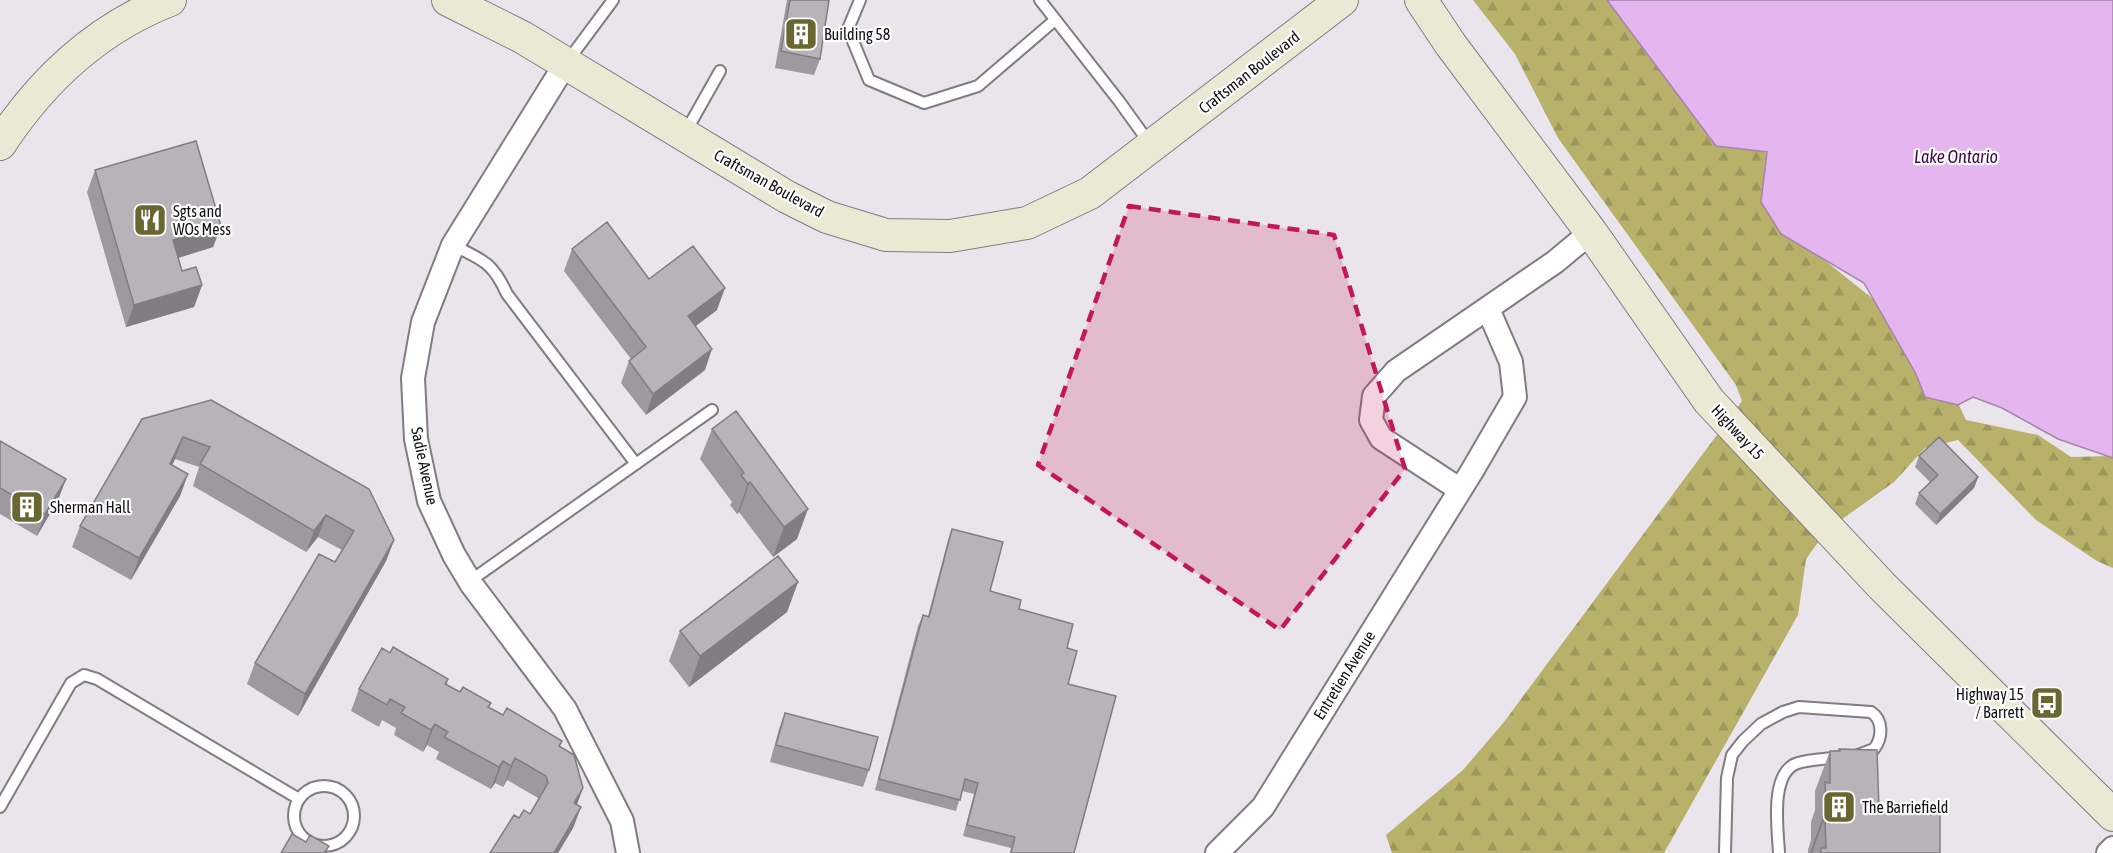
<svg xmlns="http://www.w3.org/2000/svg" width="2113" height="853" font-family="'Asap Condensed',sans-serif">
  <defs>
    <pattern id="forest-firs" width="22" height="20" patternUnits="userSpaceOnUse" patternTransform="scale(1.5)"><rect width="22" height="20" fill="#b7b16a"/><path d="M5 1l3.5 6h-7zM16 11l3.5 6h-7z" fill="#9c975b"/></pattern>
  </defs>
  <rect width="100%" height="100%" fill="#eae4ec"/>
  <!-- forest -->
  <path fill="url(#forest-firs)" d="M1473,0H1660L1717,106L1783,170L1808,247L1902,322L1950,386L1966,420L2038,435L2071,457L2113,456V568L2097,561L2036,520L1958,440L1925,448L1894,482L1827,530L1806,559L1798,615L1664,853H1392L1386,835L1463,770L1504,722L1742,401L1736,385L1558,138L1515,54Z"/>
  <!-- water -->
  <path fill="#e4b5ef" stroke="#a584ad" stroke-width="1.5" d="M1607,0H2113V458L2058,439L2002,408L1973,397L1958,405L1925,397L1916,374L1864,283L1781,234L1761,202L1767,152L1716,146Z"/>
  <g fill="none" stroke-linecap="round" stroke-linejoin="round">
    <defs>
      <path id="lane" d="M860,0L848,29L869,80L924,103L978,86L1055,20
        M1040,0L1119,101L1150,144
        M567,62L613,0
        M685,133L720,71
        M453,245C483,261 492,261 507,294L636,464
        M470,581L712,410
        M294 816a30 30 0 1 1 60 0a30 30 0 1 1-60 0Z
        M0,807L71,683L84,675L97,679L299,799
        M1725,853L1727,778L1732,755L1743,741L1761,724L1783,712L1799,707L1871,712C1883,720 1883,737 1874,749L1858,755
        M1779,853C1778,830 1769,772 1798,763C1811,759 1827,759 1840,757"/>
      <path id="street" d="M566,63L453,245L423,322L413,378L416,439L429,501L454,555L472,585L565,709L622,821L628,853
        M1459,489L1381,438L1371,420L1374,396L1396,371L1555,262L1591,232
        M1217,853L1263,807L1472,471L1515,397L1511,362L1488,309
        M2108,853L2113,848"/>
      <path id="secondary" d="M448,0L522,37L787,197L827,217L886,235L950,236L1027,223L1090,193L1342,0
        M1421,0L1451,45L1591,232L1709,401L1882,586L2113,815
        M0,144C42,80 98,28 170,0"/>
    </defs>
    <!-- lane casing -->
    <use href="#lane" stroke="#817b82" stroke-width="14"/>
    <!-- street casing -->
    <use href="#street" stroke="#817b82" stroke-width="26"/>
    <!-- secondary casing -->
    <use href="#secondary" stroke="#817b82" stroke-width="34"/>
    <!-- lane -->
    <use href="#lane" stroke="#fff" stroke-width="10"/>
    <!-- street -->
    <use href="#street" stroke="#fff" stroke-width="22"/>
    <!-- secondary -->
    <use href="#secondary" stroke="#ebe9d3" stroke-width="32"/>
  </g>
  <!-- wall -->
  <path fill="#9e999f" d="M787,0H829L820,59L814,75L775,68Z
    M95,170L221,226L213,247L178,258L182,271L202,285L194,307L126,327L87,192Z
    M572,249L649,279L717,310L695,326L705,370L646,415L621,383L629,361L631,359L564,271Z
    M211,400L394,540L386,561L298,716L247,684L255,663L335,562L342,550L318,537L306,552L193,486L199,467L175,459L172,465L188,474L180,496L131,580L72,547L80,526Z
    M712,429L797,539L773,557L739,512L737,514L730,505L732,502L700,459Z
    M0,441L66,479L58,500L37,536L0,514Z
    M1919,456L1978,477L1974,488L1936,525L1915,504L1919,493L1930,482L1915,467Z
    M952,529L990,591L1019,609L1067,648L1074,853H1010L1011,848L963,836L974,794L962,791L956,811L875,790L918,626L923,615L928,616L948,540Z
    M798,582L787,612L689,687L669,661L680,631Z
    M390,653L448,679L447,684L460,692L491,703L489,707L560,747L577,805L581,807L573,828L558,853H490L519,818L530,814L538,800V798L507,780L503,787L495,783L491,789L436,759L439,752L427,745L423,752L394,735L396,728L382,720L379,727L351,711L359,689Z
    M785,713L869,770L863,787L770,762L779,729Z
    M1839,749L1879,809L1940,853H1808V850L1811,840V822L1815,810V791L1830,751H1839Z"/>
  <!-- shaded-wall -->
  <path fill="#817d82" d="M221,226L213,247L165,262L173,240Z
    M202,285L194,307L126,327L134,305Z
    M725,288L717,310L680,338L688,316Z
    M712,349L705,370L646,415L653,394Z
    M183,437L175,459L162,486L170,464Z
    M188,474L180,496L131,580L139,558Z
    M1978,477L1974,488L1936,525L1940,514Z
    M66,479L58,500L37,536L45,514Z
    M750,482L739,512L737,514L748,484Z
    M808,509L797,539L773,557L784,527Z
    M326,515L318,537L306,552L314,531Z
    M394,540L386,561L298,716L305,694Z
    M798,582L787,612L689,687L700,656Z
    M435,724L427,745L423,752L431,730Z
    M515,758L507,780L503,787L511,766Z
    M503,761L495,783L491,789L499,767Z
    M583,788L575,810L574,803Z
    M581,807L573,828L558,853H554Z
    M1823,817H1825L1812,853H1810Z"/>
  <!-- building -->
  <path fill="#b8b2b9" stroke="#817d82" stroke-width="1.5" d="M790,0H829L820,59L781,51Z
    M196,141L221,226L173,240L182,271L196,267L202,285L134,305L95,170Z
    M607,222L649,279L693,246L725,288L688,316L712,349L653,394L629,361L646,347L572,249Z
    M211,400L369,489L394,540L305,694L255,663L319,554L335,562L354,531L326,515L314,531L200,464L210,447L183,437L170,464L188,474L139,558L80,526L142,419Z
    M736,411L808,509L784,527L750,482L748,484L741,475L744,473L712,429Z
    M1939,437L1978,477L1940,514L1919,493L1938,475L1919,456Z
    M0,441L66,479L45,514L0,488Z
    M952,529L1003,542L990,591L1021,600L1019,609L1073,624L1067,648L1077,651L1068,684L1116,696L1074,853H1011L1015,837L967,825L978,783L965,779L960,800L879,779L923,615L929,617Z
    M778,556L798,582L700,656L680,631Z
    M393,647L448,679L445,684L460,692L463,687L491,703L488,707L503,715L507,708L562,741L559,746L574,755L583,788L574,803L581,807L554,853H490L514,815L519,818L524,810L530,814L548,783L546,776L515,758L511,766L503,761L499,767L444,737L448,732L435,724L431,730L401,713L405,707L390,699L387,705L359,689L382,648L390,653Z
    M785,713L878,737L869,770L776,745Z
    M1839,749L1877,750L1879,809L1940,808V853H1821V848H1826L1825,819V817H1823V809H1826L1825,782L1830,783V751H1840Z
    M292,834L306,842L310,835L329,846L325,852L326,853H281Z"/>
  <!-- marked area -->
  <path fill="#c2185b" fill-opacity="0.2" stroke="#c2185b" stroke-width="4.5" stroke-dasharray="12 8" stroke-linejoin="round" d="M1129,206L1334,235L1405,469L1280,630L1038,465Z"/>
  <!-- icons -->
  <defs>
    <symbol id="building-square" viewBox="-11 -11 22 22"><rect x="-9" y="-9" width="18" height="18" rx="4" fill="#6a6632" stroke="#fff"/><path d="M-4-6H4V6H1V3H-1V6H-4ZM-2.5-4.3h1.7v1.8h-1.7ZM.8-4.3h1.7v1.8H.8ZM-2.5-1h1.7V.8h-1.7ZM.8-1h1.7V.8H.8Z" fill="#fff"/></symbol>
    <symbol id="restaurant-square" viewBox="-11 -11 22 22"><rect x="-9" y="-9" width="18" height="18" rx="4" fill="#6a6632" stroke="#fff"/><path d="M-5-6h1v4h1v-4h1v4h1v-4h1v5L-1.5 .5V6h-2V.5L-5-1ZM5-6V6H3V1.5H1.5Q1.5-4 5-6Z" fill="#fff"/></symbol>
    <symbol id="bus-square" viewBox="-11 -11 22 22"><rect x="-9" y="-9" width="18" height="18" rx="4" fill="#6a6632" stroke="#fff"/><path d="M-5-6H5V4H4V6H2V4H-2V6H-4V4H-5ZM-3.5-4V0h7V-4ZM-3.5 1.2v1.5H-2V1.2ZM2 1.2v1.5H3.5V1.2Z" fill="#fff"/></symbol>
  </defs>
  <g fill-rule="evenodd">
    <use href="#building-square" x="782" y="15" width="38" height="38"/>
    <use href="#restaurant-square" x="131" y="201" width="38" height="38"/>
    <use href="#building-square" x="8" y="488" width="38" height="38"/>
    <use href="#bus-square" x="2028" y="684" width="38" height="38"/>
    <use href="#building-square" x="1820" y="788" width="38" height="38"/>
  </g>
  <g text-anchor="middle" stroke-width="4.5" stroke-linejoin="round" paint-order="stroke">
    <!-- poi labels -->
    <g font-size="16" fill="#121013" stroke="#fff" text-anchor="start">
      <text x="824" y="40">Building 58</text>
      <text x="173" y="217">Sgts and<tspan x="173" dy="18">WOs Mess</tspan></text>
      <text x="50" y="513">Sherman Hall</text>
      <text x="2024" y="700" text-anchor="end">Highway 15<tspan x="2024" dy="18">/ Barrett</tspan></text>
      <text x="1862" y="813">The Barriefield</text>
    </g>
    <!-- street labels -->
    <g font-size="16" fill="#121013" stroke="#fff">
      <text transform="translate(1249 72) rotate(-38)" y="6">Craftsman Boulevard</text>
      <text transform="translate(769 183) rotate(29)" y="6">Craftsman Boulevard</text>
      <text transform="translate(1738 432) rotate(47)" y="6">Highway 15</text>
      <text transform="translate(425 466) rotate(78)" y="6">Sadie Avenue</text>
      <text transform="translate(1344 675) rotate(-58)" y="6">Entretien Avenue</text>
    </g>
    <!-- water labels -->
    <g font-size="18" font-style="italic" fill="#42084e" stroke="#fff">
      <text x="1956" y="163">Lake Ontario</text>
    </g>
  </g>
</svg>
